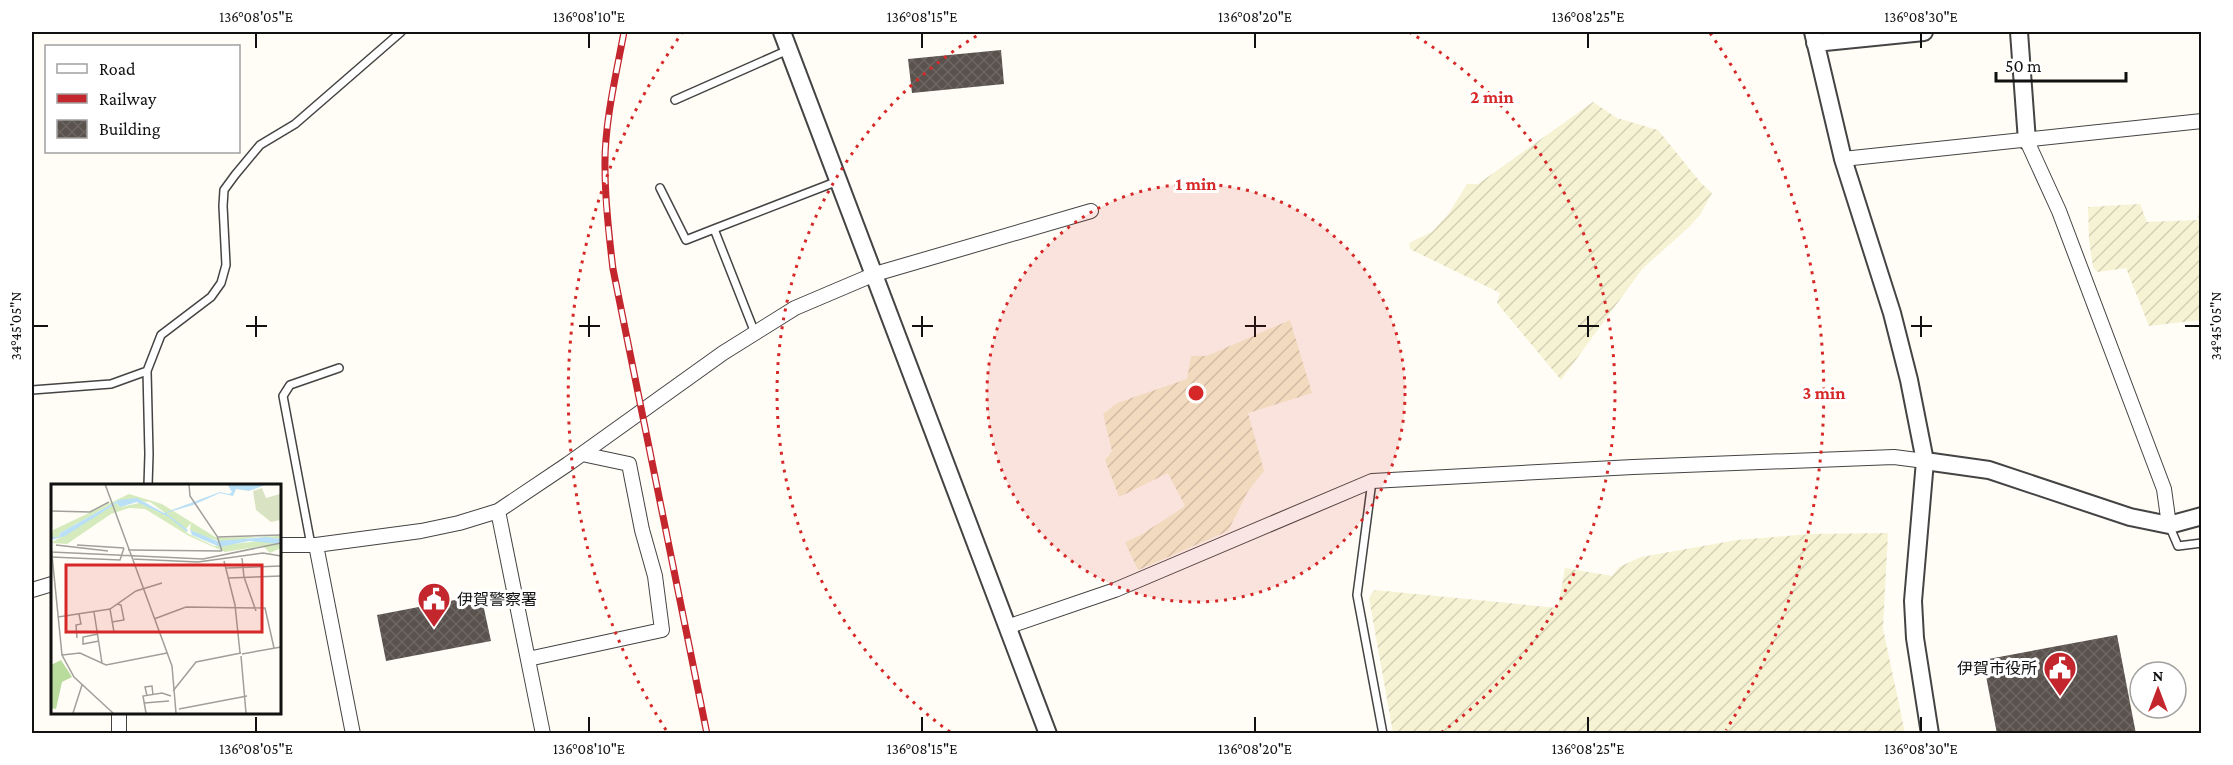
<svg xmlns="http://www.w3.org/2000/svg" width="2233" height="765" font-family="'Crimson Pro','Noto Sans JP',serif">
  <defs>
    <pattern id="farmland-furrows" width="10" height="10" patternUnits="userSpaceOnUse" patternTransform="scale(1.5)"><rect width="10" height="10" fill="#f6f3d4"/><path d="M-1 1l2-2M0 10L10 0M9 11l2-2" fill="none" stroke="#d2cfb5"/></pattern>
    <pattern id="building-cross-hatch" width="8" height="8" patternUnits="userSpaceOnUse" patternTransform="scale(1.5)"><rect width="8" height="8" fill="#5a524d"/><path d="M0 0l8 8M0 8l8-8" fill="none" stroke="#6d6662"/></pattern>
  </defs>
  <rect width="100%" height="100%" fill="#fffdf5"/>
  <!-- farmland -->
  <path fill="url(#farmland-furrows)" d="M1593,102L1617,118L1658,130L1701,183L1712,193L1700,215L1687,229L1643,268L1561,380L1497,303L1500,293L1410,249L1409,243L1432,232L1449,213L1467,184H1478Z
    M2140,204L2147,222L2198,220L2199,206H2201V320L2149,326L2126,268L2098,272L2093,267L2089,239L2088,207Z
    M1290,320L1312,393L1248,413L1264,471L1248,491L1228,531L1138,570L1125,542L1141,535L1185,506L1168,473L1119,497L1105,460L1112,451L1103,414L1117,403L1187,379L1191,356H1207Z
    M1888,533L1883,628L1905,733H1393L1369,598L1375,590L1558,608L1565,568L1612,576L1619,567L1641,557L1737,540L1810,534Z"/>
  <!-- building -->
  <path fill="url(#building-cross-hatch)" d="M1001,50L1004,84L912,93L908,59Z
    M481,595L491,641L386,661L377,615Z
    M2117,635L2136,734H1997L1983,660Z"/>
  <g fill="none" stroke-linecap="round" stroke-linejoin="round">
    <defs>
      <path id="service" d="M675,100L788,50
        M660,188L686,240L714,229L755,333
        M714,229L838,181
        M147,371L149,454L148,486
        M32,390L111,384L147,371L161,335L211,297L221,283L226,265L223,206L224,190L235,175L260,145L295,124L401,32
        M1372,481L1357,595L1383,734
        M2169,525L2178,546L2202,543
        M311,545L283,396L290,385L339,368"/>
      <path id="minor" d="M2027,141L2059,211L2164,489L2169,525
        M1843,159L2202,121
        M498,511L543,734
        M279,545H316L421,531L459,523L498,511L568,464L723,353L795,308L875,274L1091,211
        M316,545L353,734
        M32,590L52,584
        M1007,627L1115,590L1372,481L1633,467L1894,457L1925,461
        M528,659L662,630L655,576L642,530L629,464L582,454
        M119,712V734"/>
      <path id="tertiary" d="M782,32L1048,734
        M1813,32L1843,159L1892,313L1909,380L1925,461L1913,601L1915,638L1930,734
        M2019,32L2027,141
        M1815,43L1924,32
        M1925,461L1989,470L2130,517L2169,525L2202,516"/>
    </defs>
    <!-- service casing -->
    <use href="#service" stroke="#444" stroke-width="10"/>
    <!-- minor casing -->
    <use href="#minor" stroke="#444" stroke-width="16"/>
    <!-- tertiary casing -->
    <use href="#tertiary" stroke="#444" stroke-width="20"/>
    <!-- service -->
    <use href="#service" stroke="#fff" stroke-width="7"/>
    <!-- minor -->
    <use href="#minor" stroke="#fff" stroke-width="14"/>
    <!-- tertiary -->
    <use href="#tertiary" stroke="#fff" stroke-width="16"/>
    <defs>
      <path id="rail" d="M624,32C616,75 604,125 605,168C605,202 609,236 613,269L707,734"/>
    </defs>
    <!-- rail casing -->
    <use href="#rail" stroke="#c4262e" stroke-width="7"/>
    <!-- rail -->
    <use href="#rail" stroke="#fff" stroke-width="4.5" stroke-dasharray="14" stroke-linecap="butt"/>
  </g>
  <!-- ticks -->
  <path fill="none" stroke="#111" stroke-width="2" d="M256,33V48M589,33V48M922,33V48M1255,33V48M1588,33V48M1921,33V48M256,316V337M589,316V337M922,316V337M1255,316V337M1588,316V337M1921,316V337M33,326H48M246,326H267M579,326H600M912,326H933M1245,326H1266M1578,326H1599M1911,326H1932M2185,326H2200M256,717V732M589,717V732M922,717V732M1255,717V732M1588,717V732M1921,717V732"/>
  <!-- distance rings -->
  <circle cx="1196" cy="393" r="209" fill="#d62828" fill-opacity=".12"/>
  <g fill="none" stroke="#d62828" stroke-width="3" stroke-dasharray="3 6">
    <circle cx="1196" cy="393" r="209"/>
    <path d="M950 732A419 419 0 0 1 983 32M1409 32A419 419 0 0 1 1442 732"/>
    <path d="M666 730A628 628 0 0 1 682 33M1710 33A628 628 0 0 1 1726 730"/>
  </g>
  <!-- icons -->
  <defs>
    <symbol id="civic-pin" viewBox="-11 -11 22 30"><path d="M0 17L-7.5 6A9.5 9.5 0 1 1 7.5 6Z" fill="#c4262e" stroke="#fff"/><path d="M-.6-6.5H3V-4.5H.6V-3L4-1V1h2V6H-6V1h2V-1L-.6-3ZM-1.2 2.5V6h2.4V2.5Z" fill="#fff"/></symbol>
  </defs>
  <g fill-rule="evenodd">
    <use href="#civic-pin" x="415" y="580" width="38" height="52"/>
    <use href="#civic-pin" x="2041" y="649" width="38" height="52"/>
  </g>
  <g text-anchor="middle" stroke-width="6" stroke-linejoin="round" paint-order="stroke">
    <!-- poi labels -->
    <g font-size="16" fill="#111" stroke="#fff" text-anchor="start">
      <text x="457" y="605">伊賀警察署</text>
      <text x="2037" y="674" text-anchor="end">伊賀市役所</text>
    </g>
  </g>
  <!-- overview -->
  <g transform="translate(51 484)">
    <rect width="230" height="230" fill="#fffdf5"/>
    <path d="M78,10L111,20L166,54L229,52V55L206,53L172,58L148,51L139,46L140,39L134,46L130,41L136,49L163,62L209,57L229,60L230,64L219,69L212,62L174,68L138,52L94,25L78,24L60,30L16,60L0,59L66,19L69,23L93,18L105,27L117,31L99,18L68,16L9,49L8,53H0L2,46Z" fill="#d5ebbd"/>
    <path d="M10,176L21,193L11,198L5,225L0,224V181Z" fill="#b9dc9c"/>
    <path d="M211,4L215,14L229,10V36L220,38L205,26L202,7Z" fill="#d9e3c4"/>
    <path d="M176,0L214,1L198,7L185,5L182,12L169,9L142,21L115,29L137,46L136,48L118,33L86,18L69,23L66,19L14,52L0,56V53H8L9,49L68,16L86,14L113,29L169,8L178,10L181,8ZM139,46L166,57L216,53L229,55V60L198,57L169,63L141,51Z" fill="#b9e0f7"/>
    <path fill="none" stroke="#a09f9a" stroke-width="1.5" d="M54,0L121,182L125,229M138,0L139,12L166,52L171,67M0,27L39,28L58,18M167,53L230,51M0,61L11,171L23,193L62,229M5,61L57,67M26,61L73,64M77,66L171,67M0,68L152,75L230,59M0,73L69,76L73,64M191,74L193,93L205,127M81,75L147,78L212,69L230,72M173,77L184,121L189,169M175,84L230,82M177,94L230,92M59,125L63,148M43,128L51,179M7,133L59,125L85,107L111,99M103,135L135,123L214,124L223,164M61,138L73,136L70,121L66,120M47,150L32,153V160L48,157M26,154L25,141L30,140L28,130M191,170L230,163M11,171L29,169L55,181L116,169M190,172L195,229M122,207L145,178L190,169M96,212L94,203L101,202L102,211M93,219L118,217M128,225L196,212M22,229L31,201M95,229L92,212L111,209L120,212"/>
    <path fill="#d62828" fill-opacity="0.15" stroke="#d62828" stroke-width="3" d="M15,81H211V148H15Z"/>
    <rect width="230" height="230" fill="none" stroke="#111" stroke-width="3"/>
  </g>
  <circle cx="1196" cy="393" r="9" fill="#d62828" stroke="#fff" stroke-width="3"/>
  <g font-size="18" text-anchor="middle" font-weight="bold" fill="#d62828" stroke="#fff" stroke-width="6" stroke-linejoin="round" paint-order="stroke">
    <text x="1492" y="103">2 min</text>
    <text x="1196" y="190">1 min</text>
    <text x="1824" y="399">3 min</text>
  </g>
  <!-- border -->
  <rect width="2233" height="765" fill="none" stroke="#ffffff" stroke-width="66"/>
  <!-- legend -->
  <rect x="45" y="45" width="195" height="108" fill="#ffffff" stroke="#a0a0a0" stroke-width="1.5"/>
  <rect x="57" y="64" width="30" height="9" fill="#ffffff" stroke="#a0a0a0" stroke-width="1.5"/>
  <text x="99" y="75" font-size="18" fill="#111111">Road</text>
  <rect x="57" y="94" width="30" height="9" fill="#c4262e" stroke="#a0a0a0" stroke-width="1.5"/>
  <text x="99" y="105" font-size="18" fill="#111111">Railway</text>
  <rect x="57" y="120" width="30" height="18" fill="url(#building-cross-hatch)" stroke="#a0a0a0" stroke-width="1.5"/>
  <text x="99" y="135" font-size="18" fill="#111111">Building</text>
  <!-- north arrow -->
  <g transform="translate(2158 690)"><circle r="28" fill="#ffffff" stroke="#a0a0a0" stroke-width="1.5"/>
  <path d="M0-4.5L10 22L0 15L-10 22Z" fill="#c4262e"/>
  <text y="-9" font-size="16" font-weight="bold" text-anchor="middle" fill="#111111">N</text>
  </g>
  <!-- scale -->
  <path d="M1996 72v9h130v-9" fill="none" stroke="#111111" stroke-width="3"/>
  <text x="2005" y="72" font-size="18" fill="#111111" stroke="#ffffff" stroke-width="4.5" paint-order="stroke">50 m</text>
  <rect x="33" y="33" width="2167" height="699" fill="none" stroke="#111" stroke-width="2"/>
  <g font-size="15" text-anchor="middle" fill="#111">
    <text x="256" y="22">136°08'05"E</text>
    <text x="589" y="22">136°08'10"E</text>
    <text x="922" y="22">136°08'15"E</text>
    <text x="1255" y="22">136°08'20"E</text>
    <text x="1588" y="22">136°08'25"E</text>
    <text x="1921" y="22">136°08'30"E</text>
    <text transform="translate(16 326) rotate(-90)" y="5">34°45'05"N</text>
    <text transform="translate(2216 326) rotate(-90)" y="5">34°45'05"N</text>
    <text x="256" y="754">136°08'05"E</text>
    <text x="589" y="754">136°08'10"E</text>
    <text x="922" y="754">136°08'15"E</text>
    <text x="1255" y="754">136°08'20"E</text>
    <text x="1588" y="754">136°08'25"E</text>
    <text x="1921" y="754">136°08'30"E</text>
  </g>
</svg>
